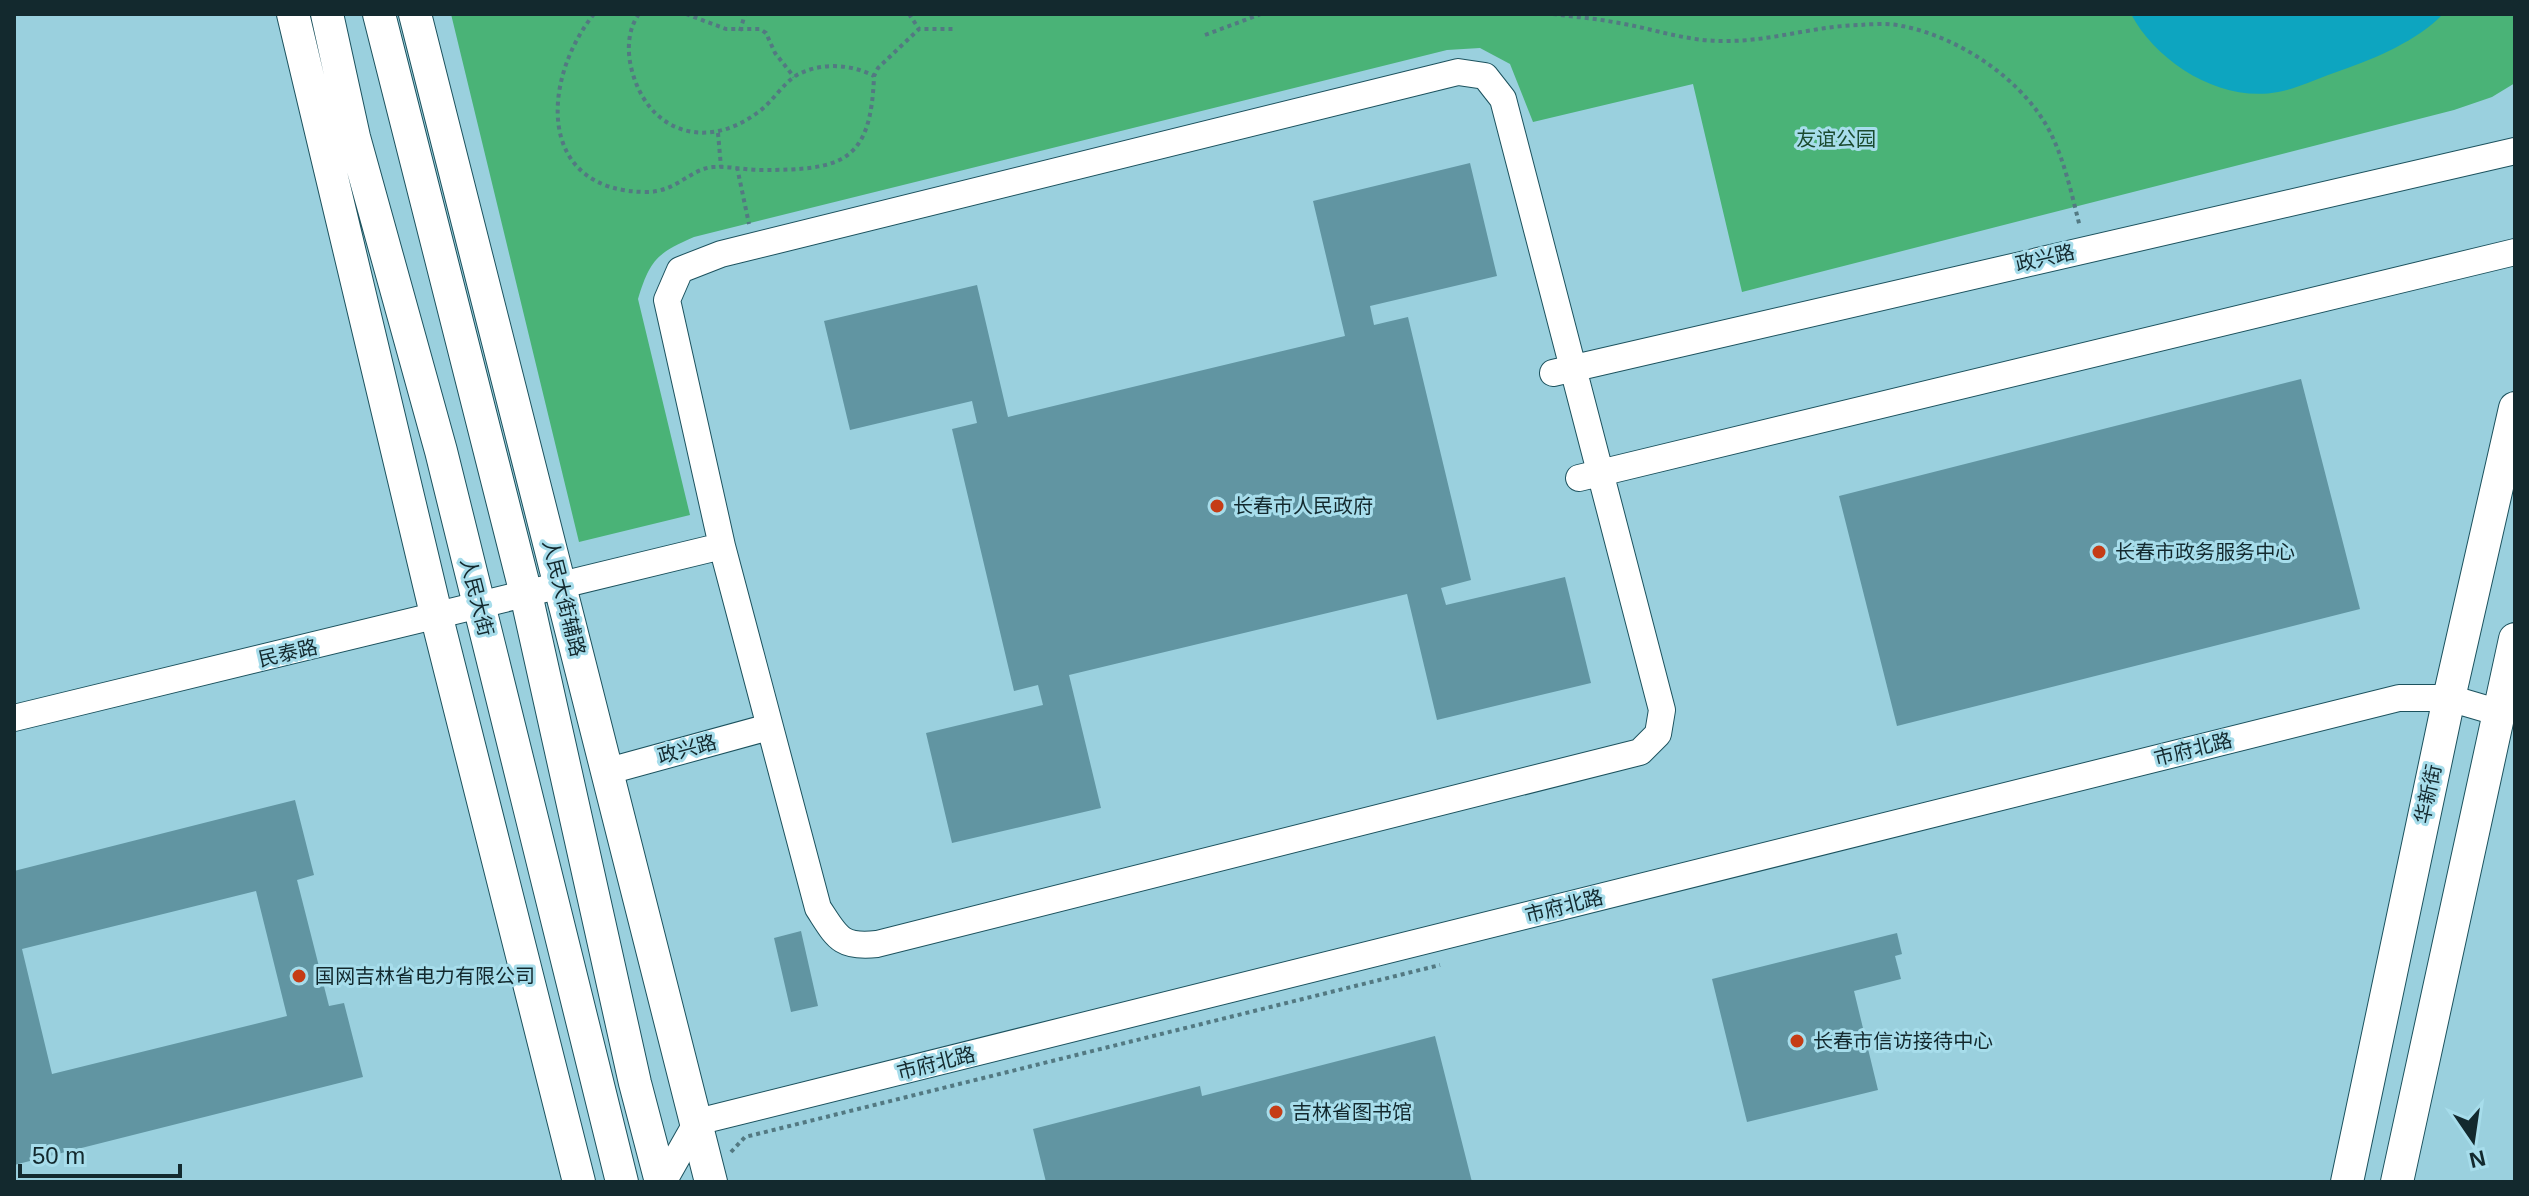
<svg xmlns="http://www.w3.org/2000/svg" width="2529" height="1196" font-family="Helvetica,'Noto Sans SC',sans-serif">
  <rect width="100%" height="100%" fill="#9ad0de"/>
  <!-- green -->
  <path fill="#4ab377" d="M451,14H2515V83L2492,97L2454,110L1742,292L1693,84L1533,122L1510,64L1480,48L1447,50L694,237C657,253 650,260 638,299L690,515L579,542Z"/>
  <!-- water -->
  <path fill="#0da5c0" d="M2131,14H2443C2417,41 2376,58 2342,70C2321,77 2299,88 2278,92C2221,103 2157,63 2131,14Z"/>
  <!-- building -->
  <path fill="#6195a2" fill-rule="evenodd" d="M1470,163L1497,276L1370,306L1374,325L1408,317L1471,580L1441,588L1446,605L1565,577L1591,683L1437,720L1407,594L1069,675L1101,808L952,843L926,733L1043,705L1038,685L1014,691L952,429L977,423L972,401L850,430L824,321L977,285L1008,417L1345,336L1313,201Z
    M2301,379L2360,609L1897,726L1839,496Z
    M295,800L314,875L297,880L329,1006L344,1003L363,1077L14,1165V871ZM256,891L287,1016L52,1074L22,949Z
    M801,931L818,1006L791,1012L774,938Z
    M1897,933L1902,954L1895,956L1901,979L1854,991L1878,1090L1747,1122L1712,979Z
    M1435,1036L1472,1182H1046L1033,1129L1200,1086L1202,1096Z"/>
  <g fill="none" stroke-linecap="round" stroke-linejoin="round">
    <defs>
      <path id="minor" d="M1458,72L1485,76L1503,99L1662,710L1658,734L1640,752L877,944C840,948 837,937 818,908L722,546L667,300L680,270L721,254Z
        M1553,373L2515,151
        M1579,478L2515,252
        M14,718L722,546
        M605,772L769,727
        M663,1182L697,1122L2399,698H2449L2500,713"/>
      <path id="major" d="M293,14L437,618L579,1182
        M327,14L354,137L441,451L622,1182
        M379,14L526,594L635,1083L661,1182
        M415,14L711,1182
        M2347,1182L2449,698L2515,408
        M2397,1182L2515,639"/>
    </defs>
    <!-- minor casing -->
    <use href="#minor" stroke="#1c525e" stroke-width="28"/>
    <!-- major casing -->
    <use href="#major" stroke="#1c525e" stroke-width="34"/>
    <!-- path -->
    <path stroke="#537982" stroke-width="4" stroke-dasharray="4 4" stroke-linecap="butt" d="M594,14C541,80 536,192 647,192C676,192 690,169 713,167C729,166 745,170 761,170C842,170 871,163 874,76L878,68L919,29H954
      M639,14C628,29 627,49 631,67C646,131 704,152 757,113C772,103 783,83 797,75C821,62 851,64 874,76
      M686,14L726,29H760L766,33L775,53L794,77
      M909,14L919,29
      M1553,14C1573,17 1593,18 1613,22C1652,28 1687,42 1727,41C1772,41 1815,26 1860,25C1873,24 1889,23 1902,26C1960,37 2025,81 2051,134C2065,162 2072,196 2080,227
      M740,31L745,14
      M1205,35L1261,14
      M718,133L721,167
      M737,167L749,224
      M731,1152L745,1137L1440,965"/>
    <!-- minor -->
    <use href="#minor" stroke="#fff" stroke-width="26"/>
    <!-- major -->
    <use href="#major" stroke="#fff" stroke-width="32"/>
  </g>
  <!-- markers -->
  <g fill="#c53c16" stroke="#a7ddeb" stroke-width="3">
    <circle cx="1217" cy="506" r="8"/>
    <circle cx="2099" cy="552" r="8"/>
    <circle cx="299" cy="976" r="8"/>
    <circle cx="1797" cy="1041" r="8"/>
    <circle cx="1276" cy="1112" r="8"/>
  </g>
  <g text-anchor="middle" stroke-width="6" stroke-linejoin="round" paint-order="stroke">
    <!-- park labels -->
    <g font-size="20" fill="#1b4a2f" stroke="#a7ddeb">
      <text x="1836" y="146">友谊公园</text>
    </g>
    <!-- street labels -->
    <g font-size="20" fill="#13292e" stroke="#a7ddeb">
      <text transform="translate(2045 258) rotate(-13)" y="7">政兴路</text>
      <text transform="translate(477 597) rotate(76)" y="7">人民大街</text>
      <text transform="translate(564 598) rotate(76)" y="7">人民大街辅路</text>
      <text transform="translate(288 653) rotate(-13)" y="7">民泰路</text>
      <text transform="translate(687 749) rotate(-15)" y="7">政兴路</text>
      <text transform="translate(2193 749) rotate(-14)" y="7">市府北路</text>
      <text transform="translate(2428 794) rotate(-78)" y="7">华新街</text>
      <text transform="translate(1564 906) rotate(-14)" y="7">市府北路</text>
      <text transform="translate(936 1063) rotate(-14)" y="7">市府北路</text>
    </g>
    <!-- poi labels -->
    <g font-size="20" fill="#13292e" stroke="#a7ddeb" text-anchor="start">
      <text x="1233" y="513">长春市人民政府</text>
      <text x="2115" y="559">长春市政务服务中心</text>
      <text x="315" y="983">国网吉林省电力有限公司</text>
      <text x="1813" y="1048">长春市信访接待中心</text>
      <text x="1292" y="1119">吉林省图书馆</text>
    </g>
  </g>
  <!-- border -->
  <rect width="2529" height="1196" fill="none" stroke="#13292e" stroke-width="32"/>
  <!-- north arrow -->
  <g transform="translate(2473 1140) rotate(167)" stroke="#a7ddeb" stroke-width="6" paint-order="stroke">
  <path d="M0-6L14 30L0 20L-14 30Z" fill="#13292e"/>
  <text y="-12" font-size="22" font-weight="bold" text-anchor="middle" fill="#13292e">N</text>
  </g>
  <!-- scale -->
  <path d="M20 1164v12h160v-12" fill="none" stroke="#13292e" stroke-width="4"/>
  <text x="32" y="1164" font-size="24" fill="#13292e" stroke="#a7ddeb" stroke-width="6" paint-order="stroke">50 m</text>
</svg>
